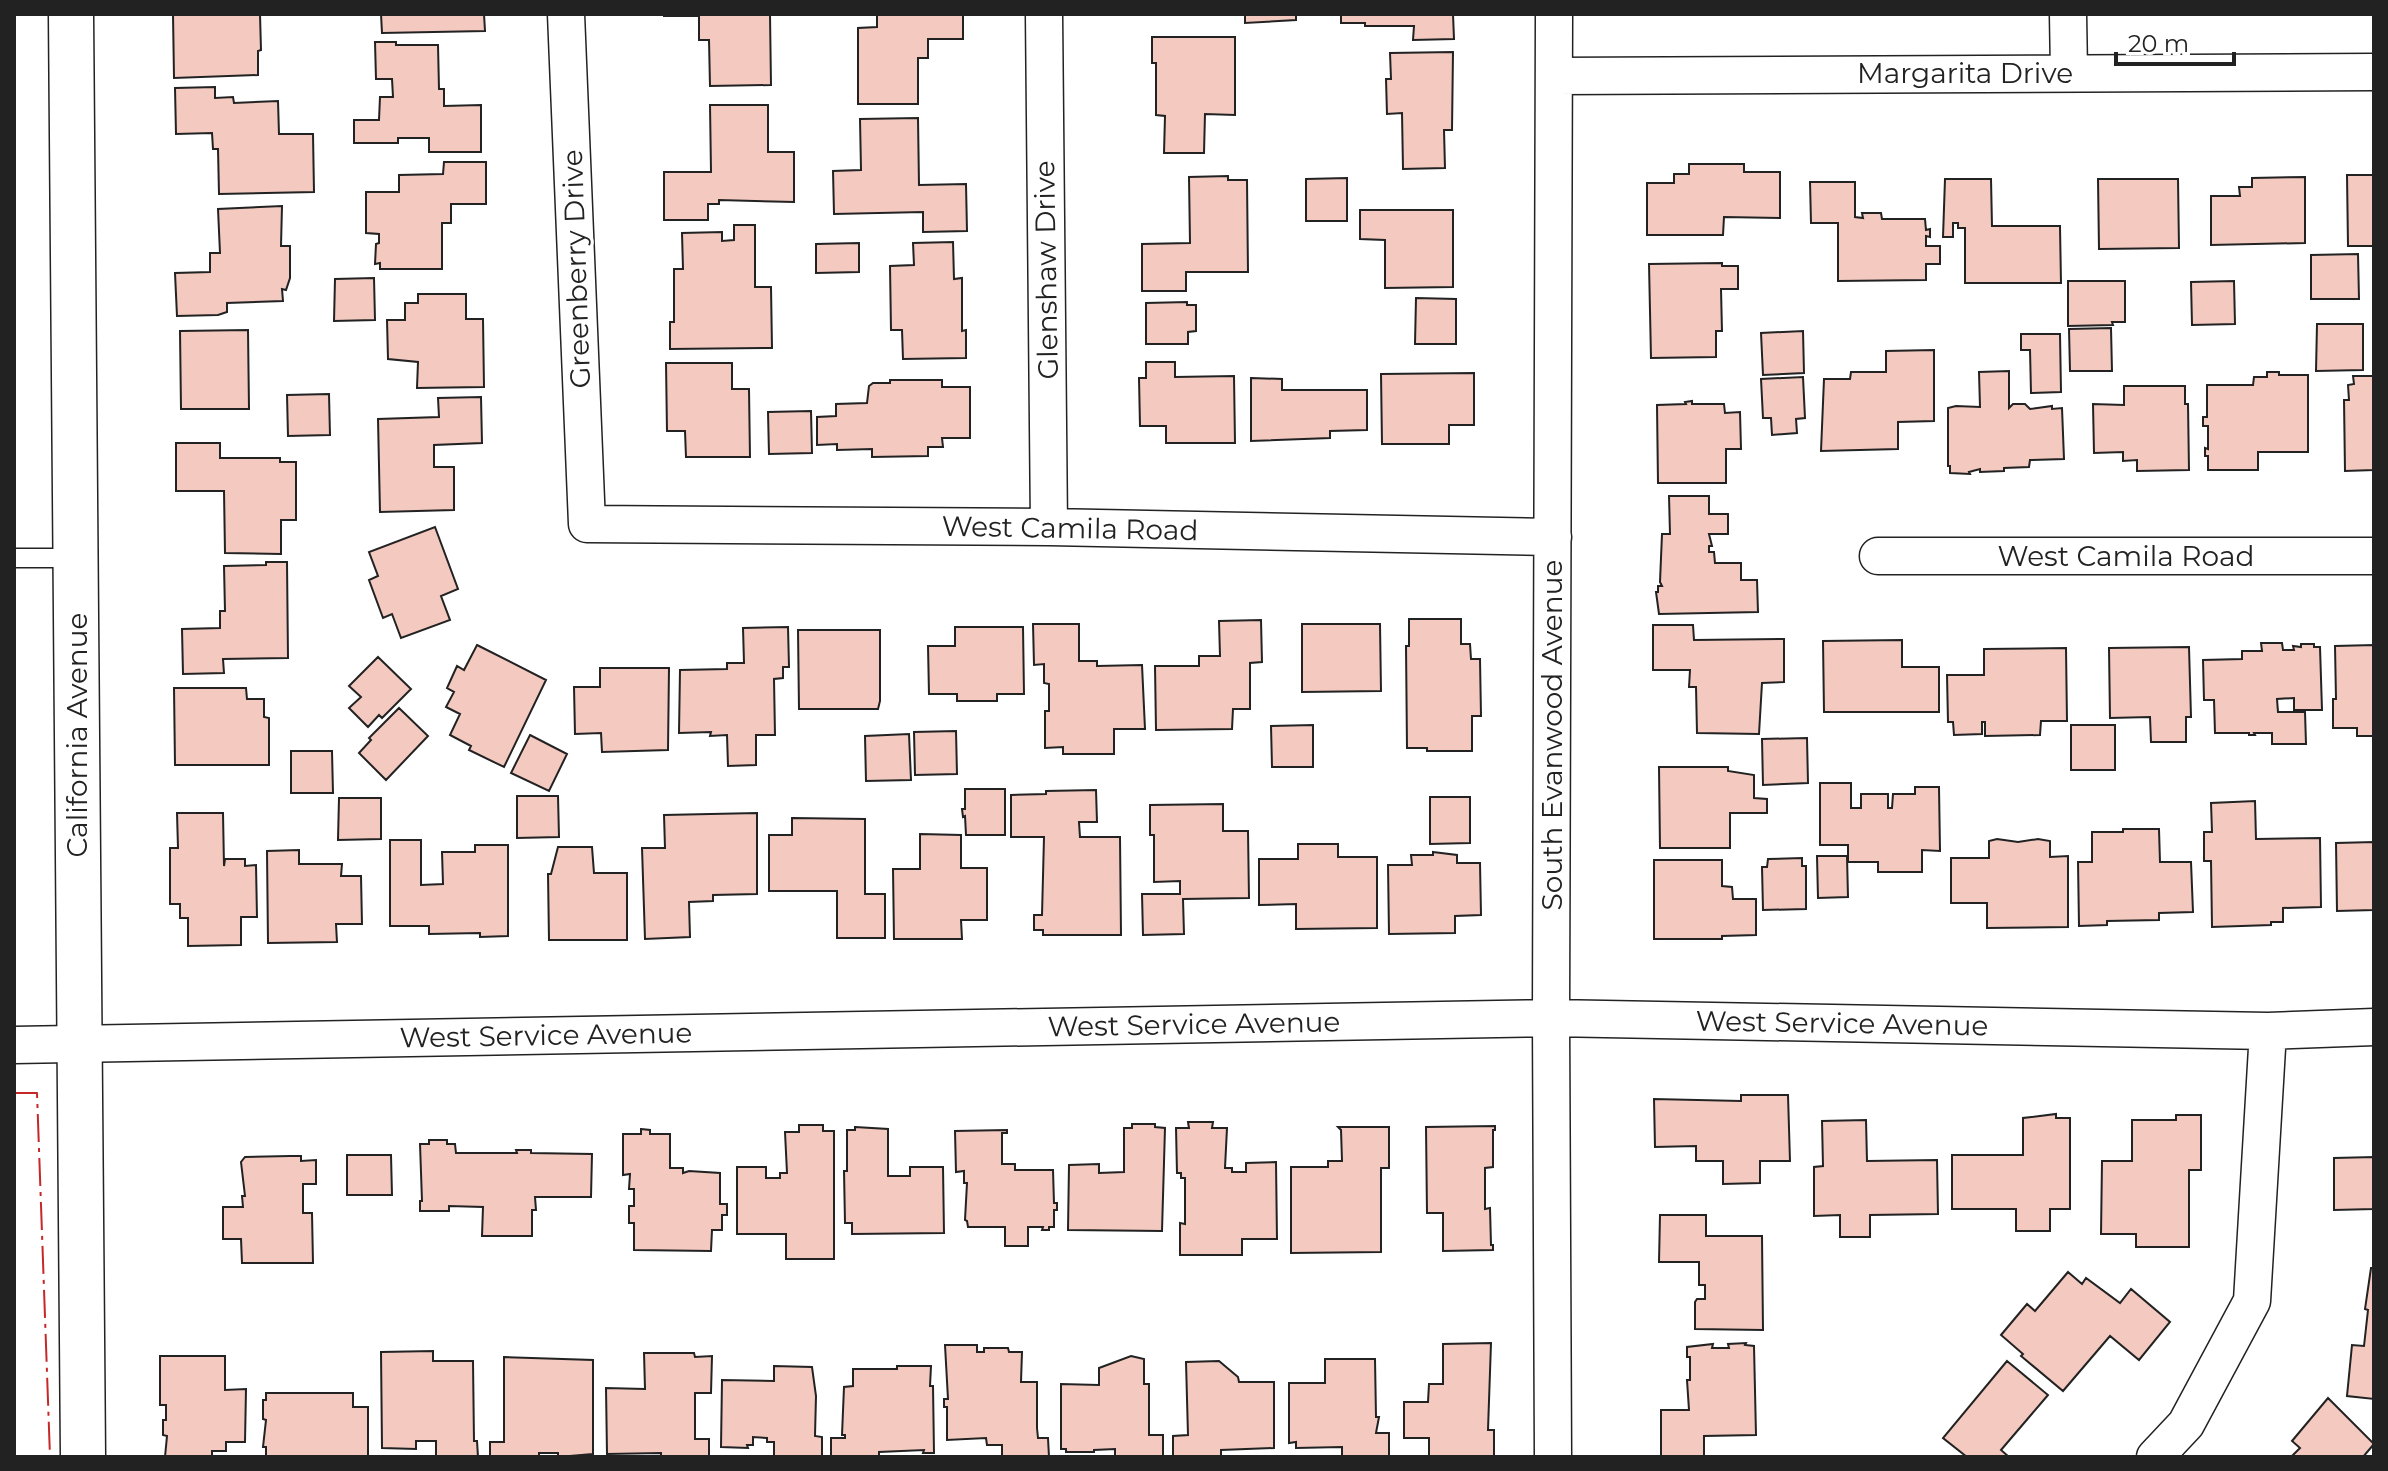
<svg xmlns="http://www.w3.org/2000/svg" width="2388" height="1471" font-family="Montserrat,sans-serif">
  <rect width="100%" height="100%" fill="#fff"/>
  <!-- building -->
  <path fill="#f3c9c0" stroke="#222" stroke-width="2" d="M173,14H260L261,50L258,51V75L174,78Z
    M381,14H484L485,31L382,33Z
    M664,14H770L771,85L710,86L709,40H699V16H664Z
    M877,14H963V39H928V58H918V104H858V28L877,27Z
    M1245,14H1296V20L1245,23Z
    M1341,14H1453L1454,39L1413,40L1414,26H1365V23H1341Z
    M1152,37H1235V115L1205,114L1204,153H1164L1165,116L1156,115V63H1152Z
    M375,42H396V45H438L439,89H444V106L481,105V152H429V138H398V143H354V120H379L380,97H393L392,79H376Z
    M1453,52L1452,130H1444L1445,168L1403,169L1402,113L1387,114L1386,79H1391L1390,53Z
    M215,87V98L233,97L234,103L278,101L279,134H313L314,192L219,194L218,149H213L212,133L176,134L175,88Z
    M710,105H768V152H794V202L719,200V204H708V220H664V172H711Z
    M918,118L919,185L966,184L967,231L923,232V212L834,214L833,171L861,170L860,119Z
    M444,162H486V204H451V223H442V269H380V263L375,264L376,244L379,243V234L366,233V192H399V175L443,174Z
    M1689,164H1744V172H1780V218L1724,217L1723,235H1647V183H1674V174H1689Z
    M2347,175H2374V246H2348Z
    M1228,176V180H1247L1248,272H1186V291H1142V244L1190,243L1189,177Z
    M2305,177V243L2211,245V196H2240L2239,187H2252V178Z
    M1347,178V221H1306V179Z
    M1945,179H1991L1992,226H2060L2061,283H1965V228H1958V223H1953V237H1943Z
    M2098,179H2178L2179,248L2099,249Z
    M1810,182H1855V217L1863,218L1862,213H1881L1882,219H1925L1926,230L1930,229V237L1926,236V246H1940V264H1926V280L1838,281V223H1811Z
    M282,206L281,246H290V278L286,290L282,289L283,301L227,303V312L218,315L177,316L175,273L210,272V253H220L218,209Z
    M1360,210H1453V287L1385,288V240L1360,239Z
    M734,225H755V287H771L772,348L670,349V322H674V269H683L682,233L722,232V241L734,240Z
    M953,242L954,279L962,278V331L966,330V358L903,359L902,330H891L890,266L914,265L913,243Z
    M859,243V272L816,273V244Z
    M2358,254L2359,299H2311V255Z
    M1722,263V266H1738V289H1721L1722,331H1716V357L1651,358L1649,264Z
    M374,278L375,320L334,321L335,279Z
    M2068,281H2125V322H2112L2113,325L2068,326Z
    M2234,281L2235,324L2192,325L2191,282Z
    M418,294H466V319H483L484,387L417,388L418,362L388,359L387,320H405V303H418Z
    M1416,298L1456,299V344H1415Z
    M1187,302V305H1196V331L1188,332V344H1146V303Z
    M2317,324H2363V370L2316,371Z
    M2111,328L2112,371H2070L2069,329Z
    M248,330L249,409H181L180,331Z
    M1803,331L1804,373L1763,375L1761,333Z
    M2021,334H2060L2061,392L2031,393L2030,350H2021Z
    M1934,350V421L1898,422V449L1821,451L1824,379H1850L1851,372H1886V351Z
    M1146,362H1175V377L1234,376L1235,443H1166V426H1140L1139,378H1146Z
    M666,363H732V389H749L750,457H686L685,431H667Z
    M2009,371V408L2013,404H2025L2030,409L2052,406V409L2062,408L2064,459L2030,460L2029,467L2004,468V471L1980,472V469L1969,472L1970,474L1950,473V466H1948V408L1956,406L1980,407L1979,372Z
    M2267,372H2279V375H2308V452H2258V470H2208V456H2205V448L2208,449V426H2203V417H2207V385H2253L2254,377H2267Z
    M1474,373V425H1449V444H1382L1381,374Z
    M2353,376H2374V470L2345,471L2344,400H2349L2348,385L2354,384Z
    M1803,377L1805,418L1796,419L1797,433L1772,435L1771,418H1763L1761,379Z
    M1251,378L1282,379V390H1367V430L1330,431V438L1251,441Z
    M890,380H942V387H970V438H942L943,447H928V456L872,457V449L837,450V444L817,445V417L836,416V404L867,403L869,386L873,383H890Z
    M2124,386H2185V404H2188L2189,470L2137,471V460L2123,461V452L2094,453L2093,404L2124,405Z
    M329,394L330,435L288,436L287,395Z
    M481,397L482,443L434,445V467H454V510L380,512L378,419L439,417L438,398Z
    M1692,401V404H1724L1725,413L1740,412L1741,449H1726V483H1658L1657,405L1686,404L1685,402Z
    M811,411L812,453L769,454L768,412Z
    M176,443H220V458H280V462H296V520H281V554L225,553L224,491H176Z
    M1669,496H1709V514H1728V534H1709L1712,546H1709V552H1714L1715,563H1741V580H1757L1758,612L1659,614L1656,592H1658V586H1662L1660,582L1662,534H1670Z
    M435,527L458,589L441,596L450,620L401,638L392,614L383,618L369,580L378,576L369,552Z
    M266,562H287L288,658L223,659L224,673L183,674L182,629L220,628V611H225L224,566L266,565Z
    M1409,619H1461V644H1470L1471,659H1480L1481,716H1472V751H1427V748H1407L1406,646H1409Z
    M1261,620L1262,662L1250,663V709H1233L1232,729L1156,730L1155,666H1199V656H1220L1219,621Z
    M1033,624H1079V661H1097V666L1142,665L1145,729H1114V754H1063V747L1045,748V711H1049V684L1044,683V664L1034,665Z
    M1302,624H1380L1381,691L1302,692Z
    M1653,625H1693L1694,640L1784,639V682L1762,683L1759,734L1697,733L1696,687H1689L1690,670H1653Z
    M788,627L789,667H783V678L774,679L775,735H756V765L728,766L727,735L710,736L711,732L679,733L680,670L727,669V663H744L743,628Z
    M955,627H1023L1024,694H997V701H957V694H929L928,646H955Z
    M798,630H880V701L878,709H799Z
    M1902,640V667H1939V712H1824L1823,641Z
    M2261,643H2282L2283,650H2294L2293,646L2301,647V644H2314V647H2320L2322,710H2294V698L2277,699L2278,712H2305L2306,744H2272V733H2254L2255,735H2249V733H2215L2214,700H2204L2203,660L2242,659V651H2262Z
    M477,645L546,680L504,767L469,750L471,746L450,735L460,714L446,707L454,692L447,688L457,666L464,670Z
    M2374,645V736H2357V728H2333V699H2336L2335,646Z
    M2189,647L2191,717H2186V742H2151L2150,717L2110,718L2109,648Z
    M2066,648L2067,721H2041L2040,735L1985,736V722H1982V734L1954,735L1953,722H1948L1947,675H1984V649Z
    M378,657L411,689L382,718L379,715L368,727L349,708L361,697L349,686Z
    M600,668H669L668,750L602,752L601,733L575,734L574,687H600Z
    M174,688H246L247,699H264V717L269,718V765H175Z
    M399,708L428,736L386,780L359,753L371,740L369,738Z
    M1313,725V767H1272L1271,726Z
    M2071,725H2115V770H2071Z
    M956,731L957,774L915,775L914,732Z
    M909,734L911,780L866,781L865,736Z
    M530,735L567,754L549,791L511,773Z
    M1807,738L1808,783L1763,785L1762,739Z
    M291,751H332L333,793H291Z
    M1659,767H1728V771L1754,775V798L1767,799V813H1730V848H1660Z
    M1820,783H1851V808H1861V794H1888V808H1892L1893,794H1915V787H1939L1940,851L1922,850V872H1878V862H1848V845H1820Z
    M965,789H1005V835H966L965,816L963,817L962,809H965Z
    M1096,790L1097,822H1079L1080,837H1120L1121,935H1043V930H1034V915H1042L1044,837H1011V795L1046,794V791Z
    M517,796H558L559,837L517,838Z
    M1430,797H1470V843L1430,844Z
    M339,798H381V839L338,840Z
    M2255,801L2256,839L2320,838L2321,907L2283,908V922H2271V925L2212,927L2211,861H2204V832H2212L2211,803Z
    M1223,804V831H1248L1249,898L1183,899L1184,934L1143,935L1142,894H1180V881L1154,882V835H1150V805Z
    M177,813H223L224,866L225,859H245V866L256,865L257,917H241V945L188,946V918H180V904H170V848H178Z
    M757,813V894L713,895V901L689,902L690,937L645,939L642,848H665L664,815Z
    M792,818L865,819V894H885V938H837V891H769V835H792Z
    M2123,829H2159L2160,862H2191L2193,912L2159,913V920L2107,921V925L2079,926L2078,862H2092V832H2123Z
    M920,834L961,835V868H987V920H961L962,939H894L893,869H920Z
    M1997,839L2018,842L2038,839L2050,841V857L2068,856V927L1987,928V903H1951V858H1989V841Z
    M390,840H421V885L443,884L442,852H475V845H508V936L480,937V933L429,934V926H390Z
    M2374,842V910L2337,911L2336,843Z
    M1298,844H1338V857H1377V928L1296,929V904L1259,905V859H1298Z
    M558,847H592L594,873H627V940H549L548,874H551Z
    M299,850V864H342L341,876H361L362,924H336L337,942L268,943L267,851Z
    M1433,852L1457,855V863H1480L1481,915L1455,916V933L1389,934L1388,865H1412L1411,855H1433Z
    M1817,856H1847L1848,897L1818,898Z
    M1802,858V866H1806V909L1763,910L1762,867H1767L1768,859Z
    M1654,860H1722V886L1732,887L1733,899H1756V935L1722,936V939H1654Z
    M1741,1095H1788L1790,1161H1760V1183L1723,1184V1161H1696V1146L1655,1147L1654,1099L1741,1101Z
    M2056,1114V1118H2070V1209H2050V1231H2016V1209H1952V1155H2023V1118Z
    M2176,1115H2201V1170H2189V1247H2136V1234H2101L2102,1161H2132V1120H2176Z
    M1866,1120L1867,1161L1937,1160L1938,1214L1870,1215V1237H1840V1215L1814,1216V1167L1823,1166L1822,1121Z
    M1188,1122H1213L1212,1128H1227L1225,1168H1232V1172H1246V1163L1276,1162L1277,1239H1242V1255H1180V1223L1185,1224V1178H1181V1173H1177L1176,1128H1189Z
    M1132,1124H1155V1127L1165,1128L1162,1231L1068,1230L1069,1165L1099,1164V1173L1124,1172V1128H1132Z
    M799,1125H823V1131H834V1259H786V1234H737V1167H766V1178H780V1173H787L785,1132H799Z
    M1495,1126V1130H1493V1167L1485,1168V1209L1490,1208L1491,1245H1493V1250L1443,1251V1213H1427L1426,1127Z
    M855,1127L888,1129V1176H910V1167H943L944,1233L852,1234V1223H845L844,1171H847V1130H855Z
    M1338,1127H1389V1168H1381V1252L1291,1253V1167H1328V1161H1342L1341,1130Z
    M641,1129L650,1130V1134H670V1168H683V1173L689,1171L720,1173V1204H727V1215H722V1230H712L711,1251L634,1250V1223H629V1206H634V1189H629L630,1174L623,1175V1134H641Z
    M1007,1130V1133H1002V1164H1015V1170H1053L1054,1203H1057V1210H1054V1227H1049V1230H1042L1043,1227H1028V1246H1005V1227H968L967,1221L965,1220L967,1183H964V1171L956,1172L955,1131Z
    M429,1140H447V1144H455L456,1153H517L516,1150H531V1153L592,1154L591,1197H535L536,1210H532V1236H482L483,1207L449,1206V1211H420V1201H422L420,1144H429Z
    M347,1155H391L392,1195H347Z
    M290,1156H301V1161L316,1160V1184H303V1213H312L313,1263H242L241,1239H223V1207H243L242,1196H245L241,1162L245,1157Z
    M2374,1157V1209L2334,1210V1158Z
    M1660,1215H1706V1236H1762L1763,1330L1695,1329V1302L1697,1299H1705V1285H1699V1262H1659Z
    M2371,1268H2374V1399L2347,1396L2352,1345L2364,1346L2368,1310L2365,1309Z
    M2068,1272L2082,1284L2086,1278L2120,1303L2131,1289L2170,1322L2139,1360L2110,1336L2063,1391L2021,1356L2023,1354L2001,1335L2027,1304L2035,1311Z
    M1491,1343L1488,1430H1494V1457H1429V1438H1404V1402H1428L1429,1384H1443V1344Z
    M1746,1343L1745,1345L1754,1346L1756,1435L1704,1436V1457H1661V1410H1689L1687,1380H1690V1357H1687V1347L1713,1344L1712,1348H1729L1728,1344Z
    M945,1345H977V1352H984V1348H1008L1009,1352H1022L1021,1382H1037V1428L1038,1438H1048L1049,1457H1002V1445H987L986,1438L947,1440V1407H944V1399H948Z
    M433,1351V1361H473L474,1441H477L478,1457H436V1441H416V1449L382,1448L381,1352Z
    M644,1353H694L695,1357L712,1356L711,1393H695V1439H709V1457H661V1453L607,1454L606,1388L645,1389Z
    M160,1356H225V1390L246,1389L245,1442H226V1451H212V1457H165L167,1436L163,1435V1420H166V1405H160Z
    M1131,1356L1144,1359V1384H1149V1435H1163V1457H1115V1449L1094,1450V1452H1066V1449H1061V1384L1099,1385V1368Z
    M504,1357L593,1360V1454L558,1457V1453H539V1457H490V1442H504Z
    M1325,1359H1375L1376,1417H1379L1376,1433H1389V1457H1342V1447L1296,1448V1442L1289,1443V1383H1325Z
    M1219,1361L1238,1377L1239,1382H1274V1448L1221,1450V1457H1173V1436L1188,1435L1186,1362Z
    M2007,1361L2048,1395L2001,1450L2009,1457H1967L1943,1438Z
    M774,1366L812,1367L816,1396L815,1436L822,1437V1457H774V1442H767V1438L753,1437V1445H747L748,1448L721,1447L722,1380L774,1381Z
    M897,1366H931L930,1386H933L934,1453H923L924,1450L879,1452V1457H831V1438H845V1435H842L844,1387L853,1386V1369H897Z
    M266,1393H353V1407H368V1457H266V1447H263L266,1420L263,1419V1400H266Z
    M2328,1398L2374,1444L2363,1457H2291L2300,1448L2292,1441Z"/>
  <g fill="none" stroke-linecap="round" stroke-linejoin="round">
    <defs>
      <path id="service" d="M14,558H75"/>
      <path id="minor" d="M566,14L587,524L1049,527L1553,537
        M1044,14L1049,527
        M2068,14L2069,72
        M1556,76L2374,72
        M1878,556H2374
        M14,1045L1551,1018L2268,1031L2374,1027
        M1553,1457L1551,1018L1554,14
        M2155,1457L2186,1424L2252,1301L2268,1031"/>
      <path id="tertiary" d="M71,14L83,1457"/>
    </defs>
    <!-- service casing -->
    <use href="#service" stroke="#222" stroke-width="21"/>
    <!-- minor casing -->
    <use href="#minor" stroke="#222" stroke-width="39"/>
    <!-- tertiary casing -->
    <use href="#tertiary" stroke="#222" stroke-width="47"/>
    <!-- service -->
    <use href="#service" stroke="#fff" stroke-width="18"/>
    <!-- minor -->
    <use href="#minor" stroke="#fff" stroke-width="36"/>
    <!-- tertiary -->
    <use href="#tertiary" stroke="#fff" stroke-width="44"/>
    <!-- power -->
    <path stroke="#c62828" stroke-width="2" stroke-dasharray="28 6 4 6" stroke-linecap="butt" d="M14,1093H37L50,1457"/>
  </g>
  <g text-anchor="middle" stroke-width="6" stroke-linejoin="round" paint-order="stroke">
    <!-- street labels -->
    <g font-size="28" fill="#222" stroke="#fff">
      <text x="1965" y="83">Margarita Drive</text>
      <text transform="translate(576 269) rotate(-92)" y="10">Greenberry Drive</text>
      <text transform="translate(1046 270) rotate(-91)" y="10">Glenshaw Drive</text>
      <text transform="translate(1070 528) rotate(1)" y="10">West Camila Road</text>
      <text x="2126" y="566">West Camila Road</text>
      <text transform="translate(77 735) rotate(-90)" y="10">California Avenue</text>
      <text transform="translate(1552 735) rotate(-90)" y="10">South Evanwood Avenue</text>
      <text transform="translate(1842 1023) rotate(1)" y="10">West Service Avenue</text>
      <text transform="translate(1194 1024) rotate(-1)" y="10">West Service Avenue</text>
      <text transform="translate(546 1035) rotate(-1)" y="10">West Service Avenue</text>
    </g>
  </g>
  <!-- border -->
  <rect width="2388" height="1471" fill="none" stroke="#222222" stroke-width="32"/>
  <!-- scale -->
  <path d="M2116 52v12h118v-12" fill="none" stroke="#222222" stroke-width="4"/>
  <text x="2128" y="52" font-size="24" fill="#222222" stroke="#ffffff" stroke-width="6" paint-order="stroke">20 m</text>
</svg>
